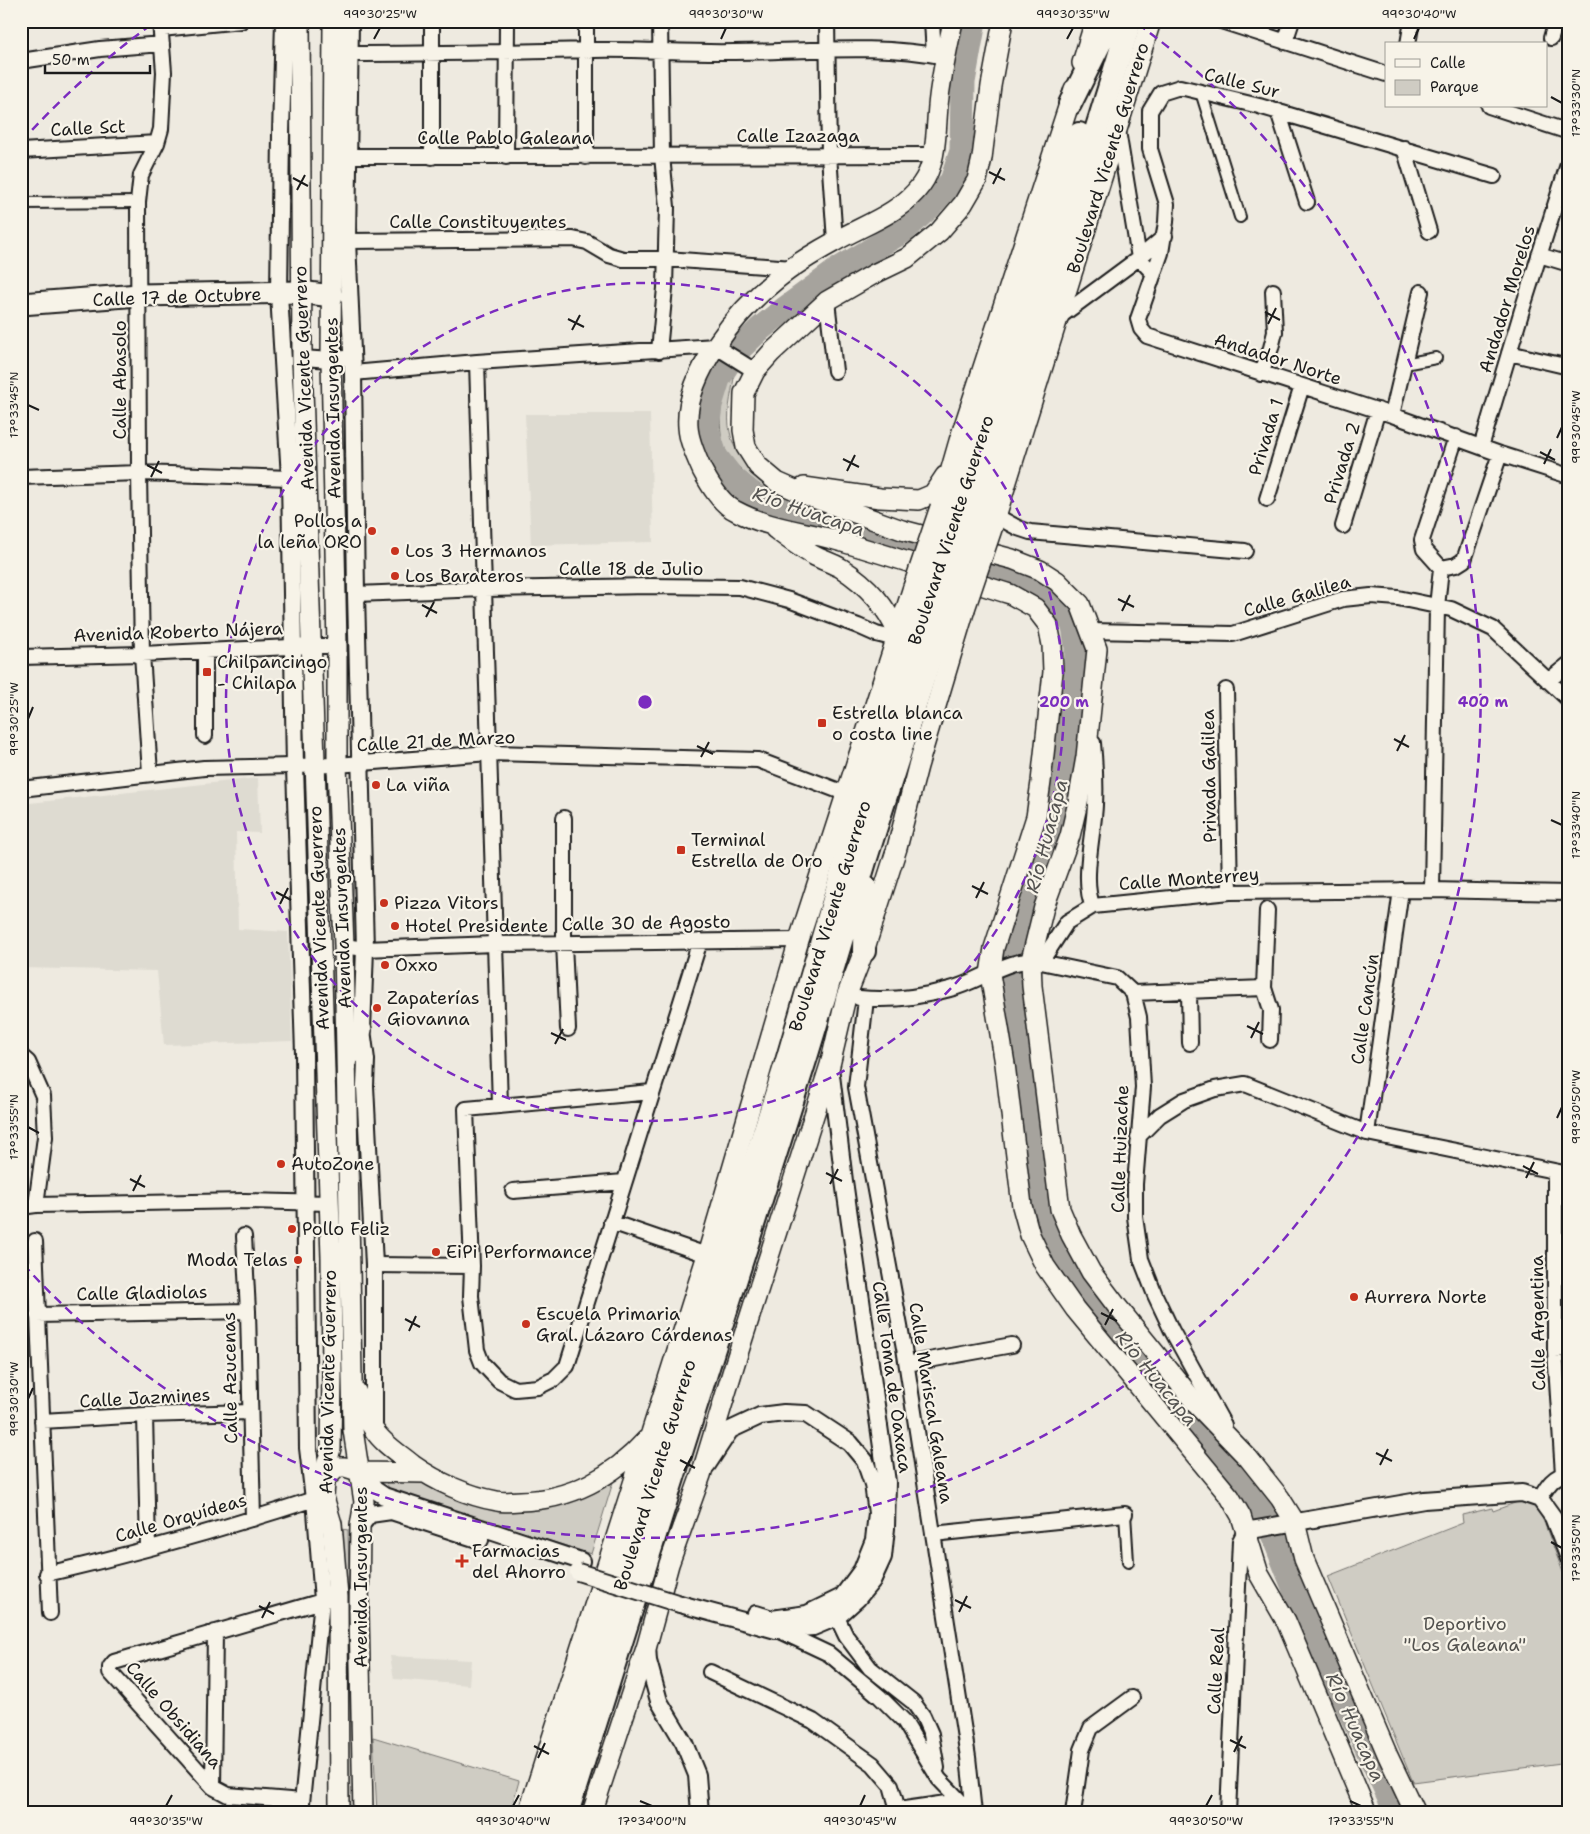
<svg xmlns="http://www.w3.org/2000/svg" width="1590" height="1834" font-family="'Shantell Sans',sans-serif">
  <rect width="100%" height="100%" fill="#eeeae0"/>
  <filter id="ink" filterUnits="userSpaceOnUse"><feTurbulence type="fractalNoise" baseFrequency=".02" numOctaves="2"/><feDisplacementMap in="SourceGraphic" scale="10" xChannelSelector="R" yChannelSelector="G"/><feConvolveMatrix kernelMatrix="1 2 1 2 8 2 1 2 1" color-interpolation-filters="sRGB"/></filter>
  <g filter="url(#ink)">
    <!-- built -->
    <path fill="#dedbd1" d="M525,414H650L653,542L531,545Z
      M258,778L260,833L236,832L238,929L288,932L292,1041L164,1045L157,971L21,968V804Z
      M390,1656L471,1660L469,1685L394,1679Z"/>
    <!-- green -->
    <path fill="#cfccc3" stroke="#767470" d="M728,375L734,378C731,396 726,415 730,432C737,472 784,489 814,508C784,500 763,491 740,468C735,463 729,457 726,451C716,431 721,395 728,375Z
      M703,386C700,401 696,417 698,432C704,478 763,507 800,526L760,517L723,492L689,426Z
      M617,1469L591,1554L390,1490L384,1478L394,1472L526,1503Z
      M1534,1496L1569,1588V1762L1413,1782L1328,1576L1463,1523L1462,1515L1492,1508L1493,1511Z
      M342,1529L348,1530L354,1813H347Z
      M373,1737L519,1781L510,1813H377Z"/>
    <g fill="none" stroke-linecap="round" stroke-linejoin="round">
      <!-- river -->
      <path stroke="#a6a39d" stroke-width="25" d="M974,21L963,82L962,151L952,181L927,209L903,231L839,269L786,308L760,329L734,354L718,379L710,405L707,430L715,456L732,478L754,496L775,505L907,544L1042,588L1061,606L1074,626L1077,648L1076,679L1061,798L1051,836L1013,950V987L1029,1103L1038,1189L1046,1217L1062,1251L1108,1318L1262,1506L1299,1600L1390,1798L1394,1813"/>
      <defs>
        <path id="pedestrian" d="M1201,92L1240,217
          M21,203L138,202
          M1404,364L1436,358
          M1125,1514L1128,1562"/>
        <path id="minor" d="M432,21V157
          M827,21L829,155L835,241
          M932,21L934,55
          M1221,21L1386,74
          M161,29L241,21
          M1551,38L1556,21
          M1285,42L1292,21
          M1408,44L1412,21
          M348,54C430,54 512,52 594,50C641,49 687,53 734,52C804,52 876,43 945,57
          M21,61L100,49L162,44
          M1489,106L1569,132
          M1278,111L1307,202
          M1118,131L1139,258L1154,274
          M1404,148L1429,231
          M21,151L157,143
          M347,156C542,157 738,155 933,155
          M506,157L507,21
          M586,157V21
          M1494,176L1259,106L1180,87L1161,93L1150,111V149L1167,204L1166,222L1161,253L1138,319L1141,329L1147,336L1392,415L1500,454L1569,476
          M347,241L573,239L587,242L609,255L623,259H666L793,268
          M1539,255L1569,264
          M827,301L835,371
          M1058,318L1139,258L1165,236
          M659,351L665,288L667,207L662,156L660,21
          M1509,353L1569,367
          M302,358L331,360L352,357
          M477,362L500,1105
          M353,373L477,362L715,346L755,371
          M1261,374L1271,348L1275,332L1273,291
          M1392,415L1421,292
          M1481,447L1522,310L1569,161
          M21,477L139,473L290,478
          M1267,499L1302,386
          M996,516L1018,528L1030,532L1245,551
          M1343,526L1378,410
          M1441,568L1424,549L1422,540L1456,437
          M1441,568L1456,565L1464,560L1500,454
          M356,594L484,589L650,586L740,587L789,600L858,626L876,634L888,637L898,634
          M1091,631L1233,634L1343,599L1371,596L1398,598L1451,609L1493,629L1569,700
          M205,651V736
          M21,657L142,654L312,646H337
          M1548,681L1569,664
          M1226,690L1230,892
          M150,773L142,654L139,473L138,202L141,175L157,143L161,129L164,72L160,21
          M21,789L204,768L337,765L489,753L758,760L847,794
          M564,818V943L568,1029
          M1432,890L1437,607L1441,568
          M1093,906C1081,883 1094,832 1095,805C1096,784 1095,764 1093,743
          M1267,910L1264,988L1271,1010L1270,1040
          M344,946L365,949L494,944L799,940
          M1041,962L1117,978L1133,993
          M1189,991L1190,1043
          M1133,993L1139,1017L1143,1087L1135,1184V1217L1141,1259L1155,1295L1172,1331L1224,1425
          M1133,993L1264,988
          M859,998C888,1001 921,997 950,989C980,982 1010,955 1041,962L1067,922L1093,906L1230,892L1432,890L1569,893
          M866,999L856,1087L904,1348L968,1757L974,1813
          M21,1056L28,1062L43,1096L45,1137L36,1205
          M652,1092L466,1109L472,1266L471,1296L477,1350L482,1363L499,1381L515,1389L538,1387L554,1379L567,1366L700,941
          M1367,1133L1401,890
          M1138,1137L1160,1115L1184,1100L1215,1089L1245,1084L1367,1133L1569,1174
          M1555,1172V1350L1563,1474
          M513,1191L624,1182
          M21,1207L36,1205L245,1201L329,1203
          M611,1222L707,1255
          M244,1236L248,1311L253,1519
          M35,1241L50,1613
          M374,1265L472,1266
          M37,1315L248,1311
          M1555,1350L1569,1349
          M907,1364L1012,1345
          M145,1415L148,1548
          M42,1421L145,1415L250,1412
          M1540,1499C1546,1488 1554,1473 1569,1475
          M933,1534L1125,1514
          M47,1574C137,1553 226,1528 314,1499L322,1600L301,1813
          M832,1607L846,1636L870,1668L913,1702L923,1716L931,1734L937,1768
          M776,1629L829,1654L879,1696L904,1721L939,1779L964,1805
          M710,1672L813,1721L873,1764L891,1785L898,1810L960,1801
          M213,1787L215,1632
          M302,1801L228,1795L213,1787L110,1672V1667L114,1662L329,1599
          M1073,1813L1082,1750L1091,1728L1132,1698
          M1228,1813L1240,1541L1245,1531"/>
        <path id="tertiary" d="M284,21L281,134L279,294L290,478L295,767L304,1054L308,1448L314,1499L324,1497
          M350,21L347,241L353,373L356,594L365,949L362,1030L366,1060L365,1086L374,1265V1430
          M707,1465L730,1430L760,1416L784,1413L806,1414L850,1443L865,1461L873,1484L877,1513L874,1540L862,1570L842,1597L807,1614L772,1619L756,1614
          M361,1472L375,1490L384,1496L581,1561
          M360,1526L370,1514L391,1511L480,1540
          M1245,1531L1424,1500L1522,1493L1540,1499L1553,1517L1569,1558
          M680,1604L776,1630L813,1627L837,1617L858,1598L872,1581L883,1557L886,1528L887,1482L844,1181L830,1067
          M647,1646L648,1661L659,1701L684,1743L697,1775L700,1813"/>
        <path id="secondary" d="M300,21L302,358L331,1258L332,1373L331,1448L326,1467L324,1497L332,1524L338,1597L339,1813
          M333,21L331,360L337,646V765L344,946L353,1430L364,1502L360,1526L359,1613L363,1813
          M953,21C948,46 942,72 939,97C935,126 939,161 921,185C900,214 863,225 834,242C814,253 794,265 777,279C738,310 684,374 688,427C689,442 696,456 702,470C710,485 721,504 736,511C765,527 801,531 832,539C892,556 951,576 1010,594L1035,608L1048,625L1052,645L1053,672L1041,782L1036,817L994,948L990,974L1005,1064L1022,1206L1030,1235L1045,1266L1075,1309L1230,1497L1241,1516L1259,1574L1286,1621L1367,1813
          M1003,21L991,86L982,158L977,180L963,204L939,232L907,258L874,274L827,301L771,353L755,371L744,393L743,430L746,447L758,466L777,482L811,497L902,530L1012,559L1040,570L1057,581L1080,604L1097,649L1086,757L1078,802L1070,836L1044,907L1031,960L1032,986L1060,1209L1071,1235L1091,1272L1116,1305L1198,1406L1249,1459L1280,1498L1295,1522L1304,1559L1388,1756L1415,1813
          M1082,63L1095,21
          M804,487L880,498L919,500L933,494L945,476
          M940,507L959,441L1074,89
          M993,526L1151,21
          M775,529C787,538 800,548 813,555C822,560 832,563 841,568C866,584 887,607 898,634
          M347,1060L362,1030
          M356,1391C362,1404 366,1418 374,1430C383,1444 400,1454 413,1465C437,1482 468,1496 497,1501C504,1503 512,1501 520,1501C570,1500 613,1477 646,1440
          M324,1480L338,1467H345L361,1472L425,1473
          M528,1813L639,1465L651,1433L707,1255L799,940L913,587
          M592,1813L647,1645L669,1564L701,1475L735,1363L830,1065L846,997L864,951L897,848L918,766L965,609"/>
        <path id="primary" d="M21,304L139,295L300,292L332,296"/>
        <path id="trunk" d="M1070,104L1111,21
          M957,512L1021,306L1079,134
          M975,521L1130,21
          M864,951L865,887
          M548,1813L788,1057L854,831L929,596
          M567,1813L807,1054L866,858L947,604"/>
      </defs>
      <!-- pedestrian casing -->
      <use href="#pedestrian" stroke="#1c1c1c" stroke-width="14"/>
      <!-- minor casing -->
      <use href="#minor" stroke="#1c1c1c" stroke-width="18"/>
      <!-- tertiary casing -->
      <use href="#tertiary" stroke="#1c1c1c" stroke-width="20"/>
      <!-- secondary casing -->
      <use href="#secondary" stroke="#1c1c1c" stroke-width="22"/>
      <!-- primary casing -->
      <use href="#primary" stroke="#1c1c1c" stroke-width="25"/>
      <!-- trunk casing -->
      <use href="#trunk" stroke="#1c1c1c" stroke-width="26"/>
      <!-- pedestrian -->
      <use href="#pedestrian" stroke="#f7f3e8" stroke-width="10"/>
      <!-- minor -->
      <use href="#minor" stroke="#f7f3e8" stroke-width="14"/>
      <!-- tertiary -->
      <use href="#tertiary" stroke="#f7f3e8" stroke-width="16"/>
      <!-- secondary -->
      <use href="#secondary" stroke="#f7f3e8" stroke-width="19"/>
      <!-- primary -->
      <use href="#primary" stroke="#f7f3e8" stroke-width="21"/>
      <!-- trunk -->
      <use href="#trunk" stroke="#f7f3e8" stroke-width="22"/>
      <defs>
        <path id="tertiary-bridge" d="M578,1572L680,1604"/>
        <path id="secondary-bridge" d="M913,587L940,507
          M965,609L993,526"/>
        <path id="trunk-bridge" d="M929,596L957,512
          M947,604L975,521"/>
      </defs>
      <!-- tertiary-bridge casing -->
      <use href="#tertiary-bridge" stroke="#1c1c1c" stroke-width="20" stroke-linecap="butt"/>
      <!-- secondary-bridge casing -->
      <use href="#secondary-bridge" stroke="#1c1c1c" stroke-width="22" stroke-linecap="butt"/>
      <!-- trunk-bridge casing -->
      <use href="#trunk-bridge" stroke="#1c1c1c" stroke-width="26" stroke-linecap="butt"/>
      <!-- tertiary-bridge -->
      <use href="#tertiary-bridge" stroke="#f7f3e8" stroke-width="16"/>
      <!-- secondary-bridge -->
      <use href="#secondary-bridge" stroke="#f7f3e8" stroke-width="19"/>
      <!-- trunk-bridge -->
      <use href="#trunk-bridge" stroke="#f7f3e8" stroke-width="22"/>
    </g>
  </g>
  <!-- ticks -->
  <path fill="none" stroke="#1c1c1c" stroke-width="2" d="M374,39L380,28M721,39L726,28M1067,39L1073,28M1414,39L1419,28M1551,97L1562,103M989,172L1005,180M293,178L308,186M993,184L1001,168M297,190L305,175M1265,312L1280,320M568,319L584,327M1268,324L1276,308M572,330L580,315M28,405L39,410M1557,438L1562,427M1540,452L1555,460M843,459L859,467M1544,464L1551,449M147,465L162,473M847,471L855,455M151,477L159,461M1118,599L1134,607M422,605L437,613M1122,611L1130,595M426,617L434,602M28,719L33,707M1394,739L1409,747M697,746L713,754M1397,751L1405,735M701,757L709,742M1551,820L1562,825M972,886L988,894M276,892L291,900M976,898L984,882M280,904L288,888M1247,1026L1263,1034M551,1033L566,1040M1251,1038L1259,1022M555,1044L563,1029M1557,1118L1562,1107M28,1127L39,1133M1523,1166L1538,1174M826,1173L842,1181M1526,1178L1534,1162M130,1179L145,1187M830,1184L838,1169M133,1191L141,1175M1101,1313L1117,1321M405,1319L420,1327M1105,1325L1113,1309M409,1331L416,1316M28,1399L33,1388M1376,1453L1392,1461M680,1460L695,1468M1380,1465L1388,1449M684,1471L692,1456M1551,1542L1562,1548M955,1600L971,1608M259,1606L274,1614M959,1612L967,1596M262,1618L270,1602M1230,1740L1246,1748M534,1746L549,1754M1234,1752L1242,1736M538,1758L545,1743M640,1801L652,1806M1350,1801L1361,1806M166,1806L172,1795M513,1806L519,1795M860,1806L865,1795M1206,1806L1212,1795"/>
  <!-- distance rings -->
  <g fill="none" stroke="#7b2cbf" stroke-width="2.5" stroke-dasharray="9 6">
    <circle cx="645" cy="702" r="419"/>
    <path d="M22 141A838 838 0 0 1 152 24M1138 24A838 838 0 1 1 22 1263"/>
  </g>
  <!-- markers -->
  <g fill="#c8321e" stroke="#f7f3e8" stroke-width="2">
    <circle cx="372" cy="531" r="5"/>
    <circle cx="395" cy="551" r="5"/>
    <circle cx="395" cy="576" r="5"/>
    <rect x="202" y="667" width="10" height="10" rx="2.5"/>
    <rect x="817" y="718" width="10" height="10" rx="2.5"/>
    <circle cx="376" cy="785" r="5"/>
    <rect x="676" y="845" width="10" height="10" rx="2.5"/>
    <circle cx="384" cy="903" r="5"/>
    <circle cx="395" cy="926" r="5"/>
    <circle cx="385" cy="965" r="5"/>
    <circle cx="377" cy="1008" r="5"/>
    <circle cx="281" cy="1164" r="5"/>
    <circle cx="292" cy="1229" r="5"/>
    <circle cx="436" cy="1252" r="5"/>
    <circle cx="298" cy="1260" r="5"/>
    <circle cx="1354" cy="1297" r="5"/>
    <circle cx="526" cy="1324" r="5"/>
    <path d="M459.5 1553.5h5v5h5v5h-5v5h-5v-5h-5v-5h5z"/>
  </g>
  <g text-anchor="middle" stroke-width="4.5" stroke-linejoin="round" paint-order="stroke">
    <!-- street labels -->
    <g font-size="18" fill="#1c1c1c" stroke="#f7f3e8">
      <text transform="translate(1242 83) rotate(14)" y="6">Calle Sur</text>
      <text transform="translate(88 128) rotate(-3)" y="6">Calle Sct</text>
      <text x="798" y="142">Calle Izazaga</text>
      <text x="505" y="144">Calle Pablo Galeana</text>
      <text transform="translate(1108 158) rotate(-73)" y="6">Boulevard Vicente Guerrero</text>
      <text x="478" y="228">Calle Constituyentes</text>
      <text transform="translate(177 297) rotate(-2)" y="6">Calle 17 de Octubre</text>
      <text transform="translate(1507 299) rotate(-73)" y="6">Andador Morelos</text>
      <text transform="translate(1278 359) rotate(18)" y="6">Andador Norte</text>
      <text transform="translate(304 378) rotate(-92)" y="6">Avenida Vicente Guerrero</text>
      <text transform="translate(120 380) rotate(-90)" y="6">Calle Abasolo</text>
      <text transform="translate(333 408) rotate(-91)" y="6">Avenida Insurgentes</text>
      <text transform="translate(1266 437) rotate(-73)" y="6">Privada 1</text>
      <text transform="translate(1342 463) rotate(-73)" y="6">Privada 2</text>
      <text transform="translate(951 530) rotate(-72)" y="6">Boulevard Vicente Guerrero</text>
      <text x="631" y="575">Calle 18 de Julio</text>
      <text transform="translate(1297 596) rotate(-16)" y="6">Calle Galilea</text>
      <text transform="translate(178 632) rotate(-2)" y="6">Avenida Roberto Nájera</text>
      <text transform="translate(436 741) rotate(-3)" y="6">Calle 21 de Marzo</text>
      <text transform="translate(1209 776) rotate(-91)" y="6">Privada Galilea</text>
      <text transform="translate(1189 879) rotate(-4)" y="6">Calle Monterrey</text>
      <text transform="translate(830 916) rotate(-73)" y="6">Boulevard Vicente Guerrero</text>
      <text transform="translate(319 918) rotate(-92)" y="6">Avenida Vicente Guerrero</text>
      <text transform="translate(342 918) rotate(-92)" y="6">Avenida Insurgentes</text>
      <text transform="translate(646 923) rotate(-1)" y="6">Calle 30 de Agosto</text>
      <text transform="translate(1365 1009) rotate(-82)" y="6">Calle Cancún</text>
      <text transform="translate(1120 1149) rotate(-88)" y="6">Calle Huizache</text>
      <text transform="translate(142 1293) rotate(-1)" y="6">Calle Gladiolas</text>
      <text transform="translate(1538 1323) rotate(-91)" y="6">Calle Argentina</text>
      <text transform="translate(892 1377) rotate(82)" y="6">Calle Toma de Oaxaca</text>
      <text transform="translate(230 1378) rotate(-91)" y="6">Calle Azucenas</text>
      <text transform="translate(328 1382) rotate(-89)" y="6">Avenida Vicente Guerrero</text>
      <text transform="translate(145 1398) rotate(-3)" y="6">Calle Jazmines</text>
      <text transform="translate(931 1403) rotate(81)" y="6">Calle Mariscal Galeana</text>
      <text transform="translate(655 1475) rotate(-73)" y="6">Boulevard Vicente Guerrero</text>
      <text transform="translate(181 1518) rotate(-16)" y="6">Calle Orquídeas</text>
      <text transform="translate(361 1577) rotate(-90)" y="6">Avenida Insurgentes</text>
      <text transform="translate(1216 1671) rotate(-87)" y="6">Calle Real</text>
      <text transform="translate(174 1715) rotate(49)" y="6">Calle Obsidiana</text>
    </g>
    <!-- poi labels -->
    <g font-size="18" fill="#1c1c1c" stroke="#f7f3e8" text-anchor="start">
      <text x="362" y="527" text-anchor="end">Pollos a<tspan x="362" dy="21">la leña ORO</tspan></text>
      <text x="405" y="557">Los 3 Hermanos</text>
      <text x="405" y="582">Los Barateros</text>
      <text x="217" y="668">Chilpancingo<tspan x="217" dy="21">- Chilapa</tspan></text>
      <text x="832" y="719">Estrella blanca<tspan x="832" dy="21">o costa line</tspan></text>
      <text x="386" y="791">La viña</text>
      <text x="691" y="846">Terminal<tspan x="691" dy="21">Estrella de Oro</tspan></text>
      <text x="394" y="909">Pizza Vitors</text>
      <text x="405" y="932">Hotel Presidente</text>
      <text x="395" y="971">Oxxo</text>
      <text x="387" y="1004">Zapaterías<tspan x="387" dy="21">Giovanna</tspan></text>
      <text x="291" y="1170">AutoZone</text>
      <text x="302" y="1235">Pollo Feliz</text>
      <text x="446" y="1258">EiPi Performance</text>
      <text x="288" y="1266" text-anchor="end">Moda Telas</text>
      <text x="1364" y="1303">Aurrera Norte</text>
      <text x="536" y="1320">Escuela Primaria<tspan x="536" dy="21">Gral. Lázaro Cárdenas</tspan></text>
      <text x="472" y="1557">Farmacias<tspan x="472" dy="21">del Ahorro</tspan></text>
    </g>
    <!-- park labels -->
    <g font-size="18" fill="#52514e" stroke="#f7f3e8">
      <text x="1465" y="1630">Deportivo<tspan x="1465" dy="21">"Los Galeana"</tspan></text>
    </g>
    <!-- water labels -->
    <g font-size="19" font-style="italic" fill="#535250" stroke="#f7f3e8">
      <text transform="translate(809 511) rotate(19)" y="7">Río Huacapa</text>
      <text transform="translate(1046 836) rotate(-75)" y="7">Río Huacapa</text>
      <text transform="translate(1157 1378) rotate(51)" y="7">Río Huacapa</text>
      <text transform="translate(1356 1727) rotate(66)" y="7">Río Huacapa</text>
    </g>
  </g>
  <circle cx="645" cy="702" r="8" fill="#7b2cbf" stroke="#f7f3e8" stroke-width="2.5"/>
  <g font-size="15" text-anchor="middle" font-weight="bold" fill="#7b2cbf" stroke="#f7f3e8" stroke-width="4.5" stroke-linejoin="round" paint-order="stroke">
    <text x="1064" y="707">200 m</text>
    <text x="1483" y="707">400 m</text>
  </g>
  <!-- margin -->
  <rect width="1590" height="1834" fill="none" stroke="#f7f3e8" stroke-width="55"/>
  <!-- legend -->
  <rect x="1385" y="42" width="162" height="65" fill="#f7f3e8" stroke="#9f9d96"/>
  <rect x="1395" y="59" width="25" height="8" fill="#f7f3e8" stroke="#9f9d96"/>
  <text x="1430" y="68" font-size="15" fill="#1c1c1c">Calle</text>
  <rect x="1395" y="80" width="25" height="15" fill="#cfccc3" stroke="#9f9d96"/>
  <text x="1430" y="92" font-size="15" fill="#1c1c1c">Parque</text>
  <!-- scale -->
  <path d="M45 65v8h105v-8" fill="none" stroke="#1c1c1c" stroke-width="2.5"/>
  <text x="52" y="65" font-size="15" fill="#1c1c1c" stroke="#f7f3e8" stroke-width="4" paint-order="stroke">50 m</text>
  <rect x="28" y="28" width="1534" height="1778" fill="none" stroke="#1c1c1c" stroke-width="2"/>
  <g font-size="12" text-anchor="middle" fill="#1c1c1c">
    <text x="380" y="18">99°30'25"W</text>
    <text x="726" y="18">99°30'30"W</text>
    <text x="1073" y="18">99°30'35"W</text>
    <text x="1419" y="18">99°30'40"W</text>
    <text transform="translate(1576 103) rotate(-90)" y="4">17°33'30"N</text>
    <text transform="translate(14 405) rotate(-90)" y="4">17°33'45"N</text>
    <text transform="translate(1576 427) rotate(-90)" y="4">99°30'45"W</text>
    <text transform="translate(14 719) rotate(-90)" y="4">99°30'25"W</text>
    <text transform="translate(1576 825) rotate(-90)" y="4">17°33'40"N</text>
    <text transform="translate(1576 1107) rotate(-90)" y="4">99°30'50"W</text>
    <text transform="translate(14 1127) rotate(-90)" y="4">17°33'55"N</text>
    <text transform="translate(14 1399) rotate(-90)" y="4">99°30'30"W</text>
    <text transform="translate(1576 1548) rotate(-90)" y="4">17°33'50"N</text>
    <text x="166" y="1825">99°30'35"W</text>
    <text x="513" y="1825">99°30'40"W</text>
    <text x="652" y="1825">17°34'00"N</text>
    <text x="860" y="1825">99°30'45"W</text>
    <text x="1206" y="1825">99°30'50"W</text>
    <text x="1361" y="1825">17°33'55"N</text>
  </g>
</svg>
